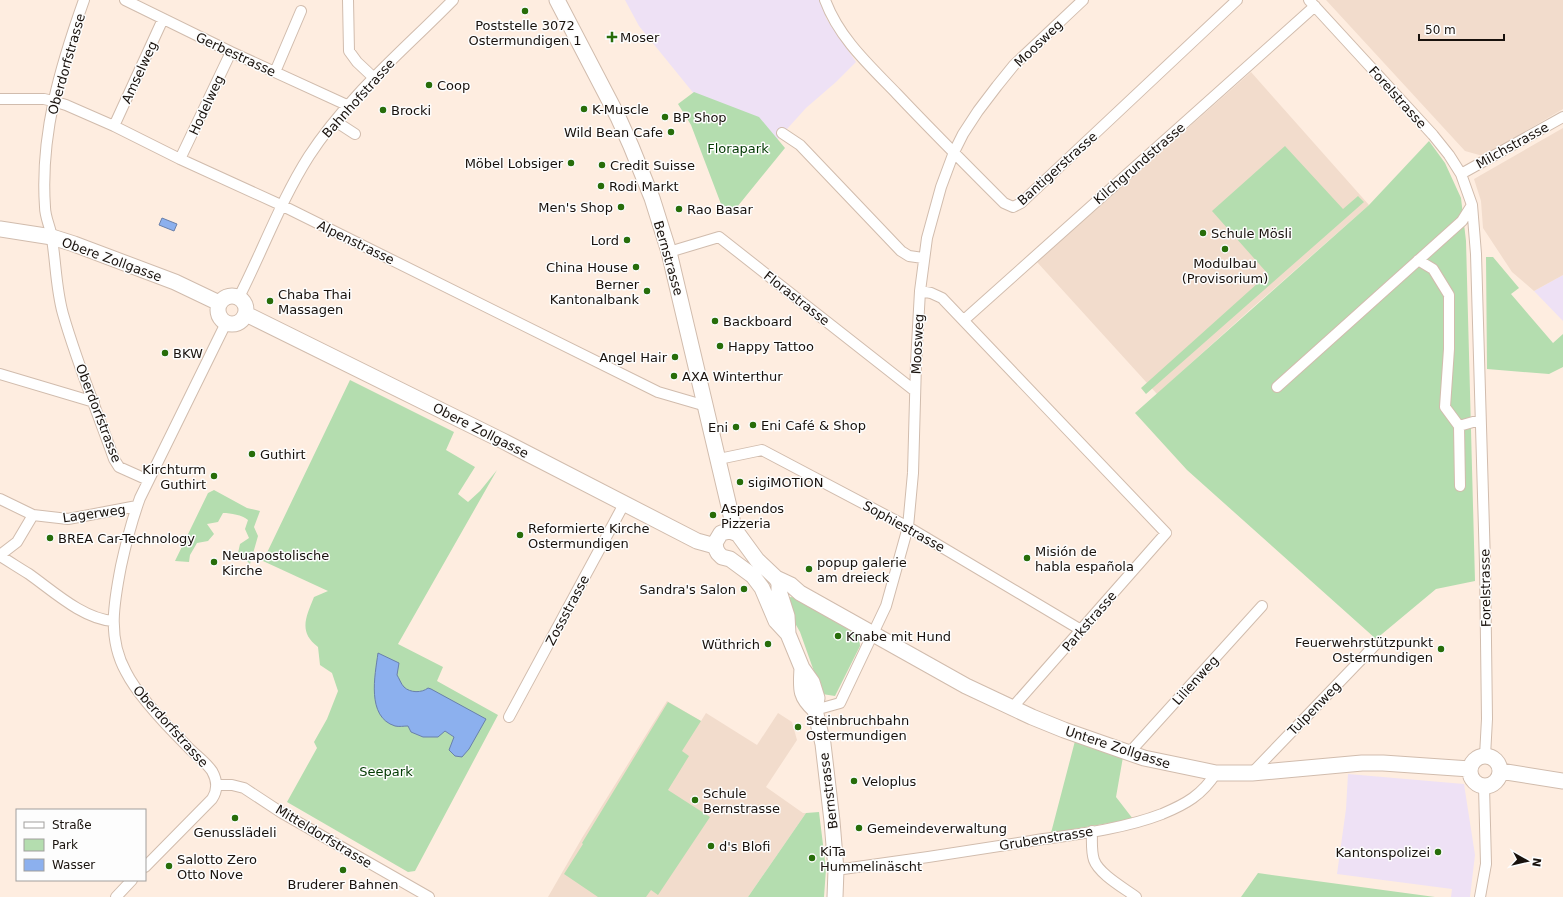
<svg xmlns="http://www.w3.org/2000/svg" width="1563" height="897" font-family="'DejaVu Sans',sans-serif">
  <rect width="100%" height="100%" fill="#feede0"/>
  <!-- commercial -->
  <path fill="#eee1f5" d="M625,0H823L826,18L856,62L836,82L806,108L777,140L699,100L639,26Z
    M1563,275V321L1534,291Z
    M1348,774L1464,784L1475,855L1470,897H1451L1452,889L1337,874L1346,809Z"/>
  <!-- built -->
  <path fill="#f2dccc" d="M1326,0H1563V109L1483,156L1465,151Z
    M1251,72L1369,205L1252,308L1157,394L1037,262Z
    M1563,128V275L1534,291L1512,272L1483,228L1481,201L1474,179Z
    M667,701L701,721L706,713L757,745L778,713L792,722L797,740L766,787L803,813H806L748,897H548L582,838Z"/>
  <!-- green -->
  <path fill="#b4ddaf" d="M694,92L759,117L785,148L733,212L721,204L691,125L678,104Z
    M1429,141L1445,163L1461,198L1466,241L1475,581L1436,589L1376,639L1187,470L1135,413L1369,205Z
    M1285,146L1343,209L1358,196L1364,202L1146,394L1141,388L1268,274L1212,211Z
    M1486,257H1493L1519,288L1511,294L1553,343L1563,334V367L1549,374L1487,369Z
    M350,380L454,432L446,450L475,467L458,494L468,502L480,491L497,470L398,644L443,667L437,681L498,715L415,871L408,872L287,802L317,748L314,742L327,719L338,691L332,673L320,665L318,647C298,632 306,617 314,597L328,591L263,561Z
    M214,490L247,508L260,511L254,527L258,536L250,564L238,553L240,544L249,538L245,529L248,520C242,515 231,513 223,513L218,522L207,524L214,534L208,541L197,543L190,555L189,562L175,561L208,493Z
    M791,597L800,599L859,636L860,646L835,696L822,694L800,632L791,616L788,598Z
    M668,702L701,721L682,751L689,756L668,790L710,817L658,895L651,890L646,897H598L564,874L583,844L582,843Z
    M1075,741L1123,757L1116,797L1133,819L1051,833Z
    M819,812L826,869L824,897H748L806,813Z
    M1258,873L1435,897H1241Z"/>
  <!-- water -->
  <path fill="#8cb0ee" stroke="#6980aa" d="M162,218L177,224L174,231L159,225Z
    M378,653L399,663L397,675C399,678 401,684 404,687C410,693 422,693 428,688L431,689L486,719L469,749L462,757L455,756L449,750L454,737L445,731L438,737H423L411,732L408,726C404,726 399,727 395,726C366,717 375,675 378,653Z"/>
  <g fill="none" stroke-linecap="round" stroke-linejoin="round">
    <defs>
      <path id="street" d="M84,0C60,67 40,135 45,207C45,218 51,228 52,239C56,264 56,289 63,314C77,363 97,411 114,459L119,467L148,480
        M125,0L231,52L349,106
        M348,0L349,51L357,62L374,78
        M825,0C839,38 869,65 897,94C932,131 968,167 1004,203L1013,207L1021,203L1237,0
        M1309,0L1433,135L1449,155L1461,174L1472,205L1476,254L1485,564L1487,719L1485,756
        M275,72L301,11
        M0,99H44L53,101L66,105L114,126L180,159L283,206L658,392L706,406
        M335,121L355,134
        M114,126L163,19
        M782,133L800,145L901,251L909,256L923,258
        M180,159L231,52
        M1461,174L1563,117
        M669,252L719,237L915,391
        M1418,260L1433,269L1449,295V349L1445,407L1459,426L1480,420
        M920,291L931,293L942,298L1166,533L1012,708
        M239,297C263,250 281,200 309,156C348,96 404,50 453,0
        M964,320L1315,6
        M0,374L94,402
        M1277,387L1462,221L1472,205
        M1459,426L1460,486
        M719,459L762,450L908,527L1081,630
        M0,499L33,515
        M0,555L17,542L33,515L68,519L137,506
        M0,556C10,562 19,568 29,574C53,591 83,619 113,621
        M815,710L840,703L886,606L908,527L913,473L916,363L920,291L927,238L941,187L954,152L963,134L978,111L997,86L1014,65L1083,0
        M509,717L624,504
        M1129,753L1262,606
        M1252,773L1376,644
        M216,785H232L244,788L282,813L429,897
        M1092,831C1092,841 1091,851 1094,860C1099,874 1124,888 1136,897
        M145,867L212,799C218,790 217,780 212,771C205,761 194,754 186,745C167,726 138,696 126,672C107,638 114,602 121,566C126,543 132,520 140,498L226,323
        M836,870C903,861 970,851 1037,840C1078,834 1123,829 1162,814C1186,804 1202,795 1216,773
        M116,897L132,880
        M1480,897L1486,864L1484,786"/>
      <path id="secondary" d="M557,0L618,117L631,146L652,198L669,252L735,532
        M0,229L52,237L74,244L175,282L219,303
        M218 310a14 14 0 1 1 28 0a14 14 0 1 1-28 0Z
        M246,314L503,441L697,541L715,546
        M776,578L791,585L800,593L966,686L1032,717L1064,730L1144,758L1216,773H1252L1362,763H1383L1470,769
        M788,634L776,621L762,588L753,576L730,559L722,557L718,553L716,549L715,543L721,533L730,531L738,534L757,560L776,578L779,583V591L787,616L788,634L802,668L812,682L817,698L815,710L823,744L832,821L836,870L835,897
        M802,668C801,688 799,696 815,710
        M1470 771a15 15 0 1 1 30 0a15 15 0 1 1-30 0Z
        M1500,771L1563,781"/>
    </defs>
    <!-- street casing -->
    <use href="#street" stroke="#d1bcad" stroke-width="12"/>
    <!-- secondary casing -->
    <use href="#secondary" stroke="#d1bcad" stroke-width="17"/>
    <!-- street -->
    <use href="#street" stroke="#fff" stroke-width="10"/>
    <!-- secondary -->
    <use href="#secondary" stroke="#fff" stroke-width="15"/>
  </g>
  <!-- markers -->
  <g fill="#276d0a" stroke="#fdfdfd" stroke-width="1.5">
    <circle cx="525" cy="11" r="4"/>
    <path d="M610 31h4v4h4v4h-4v4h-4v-4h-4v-4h4z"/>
    <circle cx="429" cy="85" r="4"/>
    <circle cx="584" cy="109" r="4"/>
    <circle cx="383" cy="110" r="4"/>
    <circle cx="665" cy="117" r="4"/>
    <circle cx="671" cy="132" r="4"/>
    <circle cx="571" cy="163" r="4"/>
    <circle cx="602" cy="165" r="4"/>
    <circle cx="601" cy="186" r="4"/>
    <circle cx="621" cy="207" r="4"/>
    <circle cx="679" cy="209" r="4"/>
    <circle cx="1203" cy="233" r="4"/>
    <circle cx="627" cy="240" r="4"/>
    <circle cx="1225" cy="249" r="4"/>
    <circle cx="636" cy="267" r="4"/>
    <circle cx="647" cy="291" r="4"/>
    <circle cx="270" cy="301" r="4"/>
    <circle cx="715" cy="321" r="4"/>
    <circle cx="720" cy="346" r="4"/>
    <circle cx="165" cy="353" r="4"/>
    <circle cx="675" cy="357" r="4"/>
    <circle cx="674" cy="376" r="4"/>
    <circle cx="753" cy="425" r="4"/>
    <circle cx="736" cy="427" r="4"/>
    <circle cx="252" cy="454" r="4"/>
    <circle cx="214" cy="476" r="4"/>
    <circle cx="740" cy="482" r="4"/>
    <circle cx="713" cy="515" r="4"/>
    <circle cx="520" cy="535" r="4"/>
    <circle cx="50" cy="538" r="4"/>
    <circle cx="1027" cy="558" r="4"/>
    <circle cx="214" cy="562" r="4"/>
    <circle cx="809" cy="569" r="4"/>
    <circle cx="744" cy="589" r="4"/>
    <circle cx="838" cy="636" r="4"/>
    <circle cx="768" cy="644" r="4"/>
    <circle cx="1441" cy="649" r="4"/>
    <circle cx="798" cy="727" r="4"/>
    <circle cx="854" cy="781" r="4"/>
    <circle cx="695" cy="800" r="4"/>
    <circle cx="235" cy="818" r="4"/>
    <circle cx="859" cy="828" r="4"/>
    <circle cx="711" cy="846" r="4"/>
    <circle cx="1438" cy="852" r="4"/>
    <circle cx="812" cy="858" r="4"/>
    <circle cx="169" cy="866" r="4"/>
    <circle cx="343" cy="870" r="4"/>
  </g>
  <g text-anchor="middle" stroke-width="3" stroke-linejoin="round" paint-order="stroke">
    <!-- poi labels -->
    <g font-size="13" fill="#18110c" stroke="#fdfdfd" text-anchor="start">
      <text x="525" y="30" text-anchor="middle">Poststelle 3072<tspan x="525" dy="15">Ostermundigen 1</tspan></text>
      <text x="620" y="42">Moser</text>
      <text x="437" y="90">Coop</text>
      <text x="592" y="114">K-Muscle</text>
      <text x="391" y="115">Brocki</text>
      <text x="673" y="122">BP Shop</text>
      <text x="663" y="137" text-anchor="end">Wild Bean Cafe</text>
      <text x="563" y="168" text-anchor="end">Möbel Lobsiger</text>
      <text x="610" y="170">Credit Suisse</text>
      <text x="609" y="191">Rodi Markt</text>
      <text x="613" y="212" text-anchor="end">Men's Shop</text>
      <text x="687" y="214">Rao Basar</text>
      <text x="1211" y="238">Schule Mösli</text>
      <text x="619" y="245" text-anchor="end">Lord</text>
      <text x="1225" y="268" text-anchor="middle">Modulbau<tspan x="1225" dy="15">(Provisorium)</tspan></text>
      <text x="628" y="272" text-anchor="end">China House</text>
      <text x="639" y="289" text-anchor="end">Berner<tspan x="639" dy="15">Kantonalbank</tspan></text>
      <text x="278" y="299">Chaba Thai<tspan x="278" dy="15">Massagen</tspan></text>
      <text x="723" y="326">Backboard</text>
      <text x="728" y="351">Happy Tattoo</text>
      <text x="173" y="358">BKW</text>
      <text x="667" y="362" text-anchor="end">Angel Hair</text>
      <text x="682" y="381">AXA Winterthur</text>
      <text x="761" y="430">Eni Café &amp; Shop</text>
      <text x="728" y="432" text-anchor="end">Eni</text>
      <text x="260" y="459">Guthirt</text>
      <text x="206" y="474" text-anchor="end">Kirchturm<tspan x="206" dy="15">Guthirt</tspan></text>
      <text x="748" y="487">sigiMOTION</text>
      <text x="721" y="513">Aspendos<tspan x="721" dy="15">Pizzeria</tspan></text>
      <text x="528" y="533">Reformierte Kirche<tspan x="528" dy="15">Ostermundigen</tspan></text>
      <text x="58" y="543">BREA Car-Technology</text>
      <text x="1035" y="556">Misión de<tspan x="1035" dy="15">habla española</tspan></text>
      <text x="222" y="560">Neuapostolische<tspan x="222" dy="15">Kirche</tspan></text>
      <text x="817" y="567">popup galerie<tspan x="817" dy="15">am dreieck</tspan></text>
      <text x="736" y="594" text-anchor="end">Sandra's Salon</text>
      <text x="846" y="641">Knabe mit Hund</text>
      <text x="1433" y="647" text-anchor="end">Feuerwehrstützpunkt<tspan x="1433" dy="15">Ostermundigen</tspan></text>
      <text x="760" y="649" text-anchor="end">Wüthrich</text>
      <text x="806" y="725">Steinbruchbahn<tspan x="806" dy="15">Ostermundigen</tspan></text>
      <text x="862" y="786">Veloplus</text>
      <text x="703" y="798">Schule<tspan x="703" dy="15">Bernstrasse</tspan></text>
      <text x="867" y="833">Gemeindeverwaltung</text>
      <text x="235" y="837" text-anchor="middle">Genusslädeli</text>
      <text x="719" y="851">d's Blofi</text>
      <text x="820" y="856">KiTa<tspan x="820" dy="15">Hummelinäscht</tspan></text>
      <text x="1430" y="857" text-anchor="end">Kantonspolizei</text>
      <text x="177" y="864">Salotto Zero<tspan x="177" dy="15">Otto Nove</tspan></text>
      <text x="343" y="889" text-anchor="middle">Bruderer Bahnen</text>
    </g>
    <!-- street labels -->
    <g font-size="13" fill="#18110c" stroke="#fdfdfd">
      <text transform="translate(1038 43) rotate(-44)" y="5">Moosweg</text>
      <text transform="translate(236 54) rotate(25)" y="5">Gerbestrasse</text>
      <text transform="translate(66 64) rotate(-74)" y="5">Oberdorfstrasse</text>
      <text transform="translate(139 72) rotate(-65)" y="5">Amselweg</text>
      <text transform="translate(1398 97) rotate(48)" y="5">Forelstrasse</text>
      <text transform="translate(358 98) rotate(-48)" y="5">Bahnhofstrasse</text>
      <text transform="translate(206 105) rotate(-65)" y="5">Hodelweg</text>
      <text transform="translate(1512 145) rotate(-29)" y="5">Milchstrasse</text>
      <text transform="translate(1139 163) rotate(-41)" y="5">Kilchgrundstrasse</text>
      <text transform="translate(1057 168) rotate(-42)" y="5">Bantigerstrasse</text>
      <text transform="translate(356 242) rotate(26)" y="5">Alpenstrasse</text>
      <text transform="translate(669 258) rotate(74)" y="5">Bernstrasse</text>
      <text transform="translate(112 259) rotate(20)" y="5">Obere Zollgasse</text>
      <text transform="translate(797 298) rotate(38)" y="5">Florastrasse</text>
      <text transform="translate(917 344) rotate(-87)" y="5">Moosweg</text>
      <text transform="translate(99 413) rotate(69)" y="5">Oberdorfstrasse</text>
      <text transform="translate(481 430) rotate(27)" y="5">Obere Zollgasse</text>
      <text transform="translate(94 513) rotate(-8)" y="5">Lagerweg</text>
      <text transform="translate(904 526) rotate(29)" y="5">Sophiestrasse</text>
      <text transform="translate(1485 588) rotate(-91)" y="5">Forelstrasse</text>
      <text transform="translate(567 610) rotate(-62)" y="5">Zossstrasse</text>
      <text transform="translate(1089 621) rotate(-49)" y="5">Parkstrasse</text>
      <text transform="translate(1195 680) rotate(-48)" y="5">Lilienweg</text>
      <text transform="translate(1314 708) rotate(-46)" y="5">Tulpenweg</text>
      <text transform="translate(171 726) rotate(48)" y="5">Oberdorfstrasse</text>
      <text transform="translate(1118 747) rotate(18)" y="5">Untere Zollgasse</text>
      <text transform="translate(828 791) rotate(-97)" y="5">Bernstrasse</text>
      <text transform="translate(324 836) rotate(31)" y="5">Mitteldorfstrasse</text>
      <text transform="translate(1046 838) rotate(-9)" y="5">Grubenstrasse</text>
    </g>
    <!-- park labels -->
    <g font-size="13" fill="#003900" stroke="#fdfdfd">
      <text x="738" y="153">Florapark</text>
      <text x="386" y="776">Seepark</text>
    </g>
  </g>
  <!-- legend -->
  <rect x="16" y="809" width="130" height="72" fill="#fdfdfd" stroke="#a19f9d"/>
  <rect x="24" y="822" width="20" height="6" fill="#ffffff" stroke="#a19f9d"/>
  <text x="52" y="829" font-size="12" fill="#18110c">Straße</text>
  <rect x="24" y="839" width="20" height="12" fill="#b4ddaf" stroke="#a19f9d"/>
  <text x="52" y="849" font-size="12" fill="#18110c">Park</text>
  <rect x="24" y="859" width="20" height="12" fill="#8cb0ee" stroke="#a19f9d"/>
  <text x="52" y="869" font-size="12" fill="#18110c">Wasser</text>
  <!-- north arrow -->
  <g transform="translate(1527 861) rotate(98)" stroke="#fdfdfd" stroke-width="3" paint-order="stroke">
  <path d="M0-3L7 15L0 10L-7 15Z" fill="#18110c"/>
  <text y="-6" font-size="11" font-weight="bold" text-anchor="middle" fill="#18110c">N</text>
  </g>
  <!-- scale -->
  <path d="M1419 34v6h85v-6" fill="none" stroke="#18110c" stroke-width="2"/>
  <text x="1425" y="34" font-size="12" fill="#18110c" stroke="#fdfdfd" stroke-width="3" paint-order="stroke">50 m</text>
</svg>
